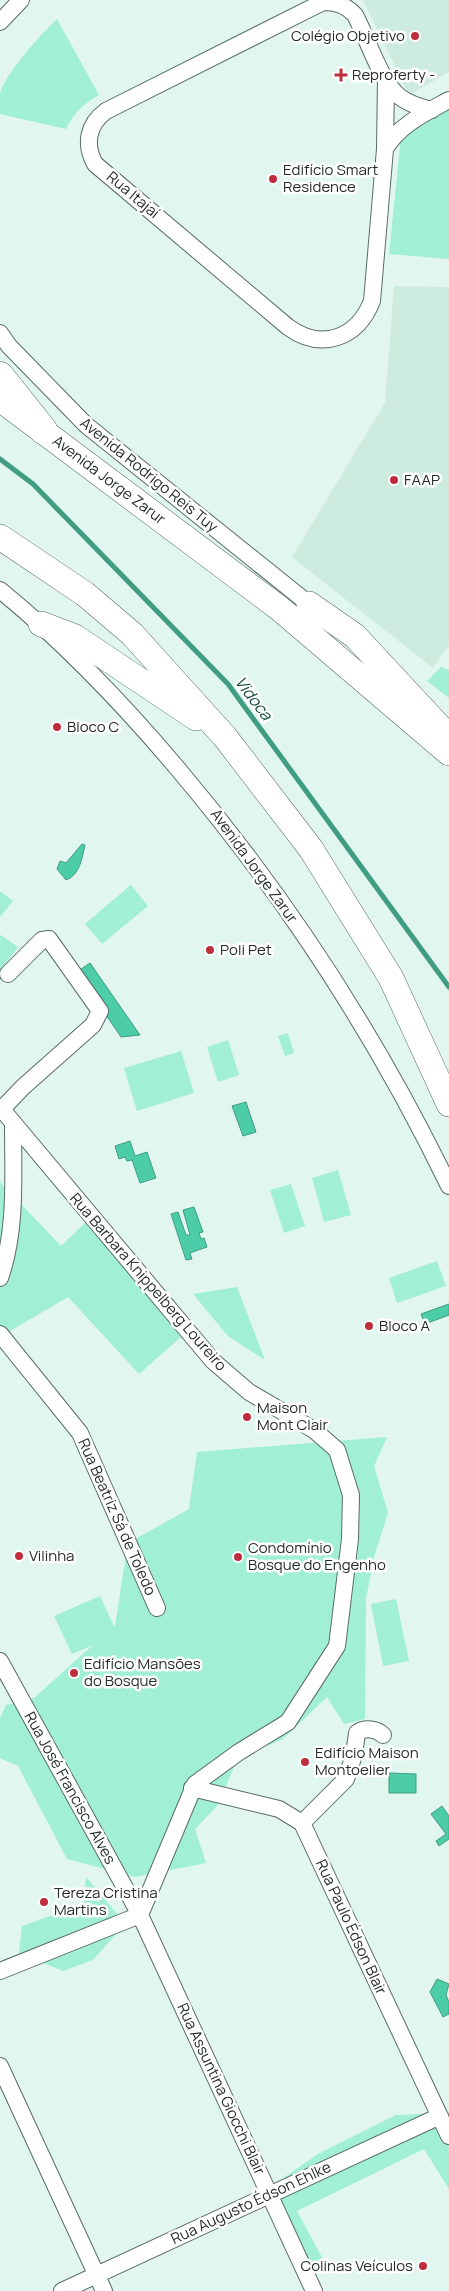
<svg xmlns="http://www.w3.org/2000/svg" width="449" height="2291" font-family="Manrope,sans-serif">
  <rect width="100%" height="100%" fill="#e1f6ee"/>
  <!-- built -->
  <path fill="#ceebe0" d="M363,0H449V72L409,95Z
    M394,286L449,287V645L433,668L292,557L385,403Z"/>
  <!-- green -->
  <path fill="#a1efd4" d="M57,19L99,95C83,104 74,113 66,129L0,114C0,108 0,100 0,94C3,76 43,32 57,19Z
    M449,108V259L389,254L401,137Z
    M441,667L449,670V698L427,681Z
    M131,885L148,906L102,944L85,924Z
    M0,891L13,901L0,917Z
    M1,935L18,947L0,971V936Z
    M288,1033L294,1053L285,1056L278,1036Z
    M228,1040L239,1075L218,1082L207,1047Z
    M181,1051L194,1093L137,1111L124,1068Z
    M338,1170L351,1215L324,1222L312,1178Z
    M0,1182L61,1246L90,1218L181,1337L139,1374L68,1297L0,1337Z
    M291,1184L305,1226L284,1233L270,1190Z
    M437,1261L446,1286L397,1303L389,1278Z
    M237,1287L265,1360L228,1336L193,1294Z
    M387,1437L374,1466L388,1513L375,1554L366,1598L365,1719L344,1724L327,1697L283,1739L238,1758L217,1806L195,1829L206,1863L135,1877L67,1859L18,1766L0,1758V1718L6,1705L34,1698L93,1645L72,1654L54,1616L100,1596L114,1626H115L128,1543L189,1509L197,1452Z
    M396,1599L409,1661L383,1666L371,1604Z
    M86,1877L119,1916L121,1928L93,1960L63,1971L19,1953L22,1926L84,1904Z
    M449,2113V2189L424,2149L297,2211L325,2263L310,2275L289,2229L276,2183L318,2154L396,2115Z"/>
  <!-- water -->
  <path fill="#4ccda8" stroke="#409d82" d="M82,844L85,845C82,858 80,875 66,880L57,869L60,861L66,863Z
    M90,963L140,1035L121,1037L77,972Z
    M246,1102L256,1132L243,1136L232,1106Z
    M130,1141L135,1156L147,1152L156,1178L140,1183L132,1160L127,1161L125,1157L119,1159L115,1146Z
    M194,1207L203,1232L199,1233L201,1239L204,1238L207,1247L190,1253L192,1259L186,1260L171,1214L178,1212L186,1235H190L183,1210Z
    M449,1304V1315L425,1324L421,1314Z
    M389,1773L416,1774V1793H389Z
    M442,1806L449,1816V1839L439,1846L436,1841L446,1834L431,1814Z
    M437,1979L449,1984L446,1995L449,2002V2014L443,2017L430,1992Z"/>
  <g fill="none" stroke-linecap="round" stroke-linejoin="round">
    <!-- stream -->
    <path stroke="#409d82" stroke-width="5" d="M0,459L33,484L228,684L449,987"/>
    <defs>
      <path id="street" d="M0,22L21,0
        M386,80L385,149L372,301C357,339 321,351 288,327L95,164C84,144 88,124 106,111L323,2C336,2 346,5 355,15C367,37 381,83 400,97C409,104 420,107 432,110
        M385,149C399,125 425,113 449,100
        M0,333L9,346L86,425L309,604
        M0,590C66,644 124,705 178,769C287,898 376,1035 449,1186
        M0,1107L213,1361L249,1392L314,1430L337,1450L351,1495L350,1539L337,1646L288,1722L239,1752L195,1784L140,1915
        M2,1109L23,1087L93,1025L100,1011L49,939L42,940L8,974
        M0,1278C17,1230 13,1175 13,1124
        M0,1334L80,1433L157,1608
        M0,1661L140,1915L314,2291
        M192,1788L279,1809L302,1823L449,2136
        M302,1823L346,1779L354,1755L357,1733C365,1727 377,1729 383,1735
        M0,1971L140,1915
        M0,2066L104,2291
        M62,2291L440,2116"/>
      <path id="primary" d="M0,399L279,608L449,753
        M0,537L85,594L132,634L225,737L311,849L391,978L449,1104
        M309,604L355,636L447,735
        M41,624L75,637L196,718"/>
      <path id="highway" d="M0,376L43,430"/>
    </defs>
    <!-- street casing -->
    <use href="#street" stroke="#596c65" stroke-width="18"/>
    <!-- primary casing -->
    <use href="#primary" stroke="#596c65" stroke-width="26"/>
    <!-- highway casing -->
    <use href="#highway" stroke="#596c65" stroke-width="29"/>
    <!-- street -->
    <use href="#street" stroke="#fff" stroke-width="16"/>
    <!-- primary -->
    <use href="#primary" stroke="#fff" stroke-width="25"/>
    <!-- highway -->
    <use href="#highway" stroke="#fff" stroke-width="28"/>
  </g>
  <!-- markers -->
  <g fill="#be2d3d" stroke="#fff" stroke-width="2">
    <circle cx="415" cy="36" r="5"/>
    <path d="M338.5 67.5h5v5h5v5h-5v5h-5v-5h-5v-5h5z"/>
    <circle cx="273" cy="179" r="5"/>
    <circle cx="394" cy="480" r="5"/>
    <circle cx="57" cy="727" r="5"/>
    <circle cx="210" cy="950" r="5"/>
    <circle cx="369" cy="1326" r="5"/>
    <circle cx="247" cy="1417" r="5"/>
    <circle cx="19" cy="1556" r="5"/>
    <circle cx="238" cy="1557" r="5"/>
    <circle cx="74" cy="1673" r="5"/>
    <circle cx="305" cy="1762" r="5"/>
    <circle cx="44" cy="1902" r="5"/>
    <circle cx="423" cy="2266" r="5"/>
  </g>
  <g text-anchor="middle" stroke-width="5" stroke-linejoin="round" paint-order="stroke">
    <!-- poi labels -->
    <g font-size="15" fill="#242c29" stroke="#fff" text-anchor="start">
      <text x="405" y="41" text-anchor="end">Colégio Objetivo</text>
      <text x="352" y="80">Reproferty -</text>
      <text x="283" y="175">Edifício Smart<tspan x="283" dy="17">Residence</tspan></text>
      <text x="404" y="485">FAAP</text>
      <text x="67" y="732">Bloco C</text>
      <text x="220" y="955">Poli Pet</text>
      <text x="379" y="1331">Bloco A</text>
      <text x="257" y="1413">Maison<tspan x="257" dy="17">Mont Clair</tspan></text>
      <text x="248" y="1553">Condomínio<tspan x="248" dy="17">Bosque do Engenho</tspan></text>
      <text x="29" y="1561">Vilinha</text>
      <text x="84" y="1669">Edifício Mansões<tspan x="84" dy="17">do Bosque</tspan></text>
      <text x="315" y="1758">Edifício Maison<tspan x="315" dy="17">Montoelier</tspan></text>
      <text x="54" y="1898">Tereza Cristina<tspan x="54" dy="17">Martins</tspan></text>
      <text x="413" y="2271" text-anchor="end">Colinas Veículos</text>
    </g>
    <!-- street labels -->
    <g font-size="15" fill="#242c29" stroke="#fff">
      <text transform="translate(133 195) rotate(40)" y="5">Rua Itajaí</text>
      <text transform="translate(149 475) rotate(39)" y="5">Avenida Rodrigo Reis Tuy</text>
      <text transform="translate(109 480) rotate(37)" y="5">Avenida Jorge Zarur</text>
      <text transform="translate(254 866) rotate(54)" y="5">Avenida Jorge Zarur</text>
      <text transform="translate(148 1282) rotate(49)" y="5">Rua Barbara Knippelberg Loureiro</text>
      <text transform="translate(117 1517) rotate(66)" y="5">Rua Beatriz Sá de Toledo</text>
      <text transform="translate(70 1788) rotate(61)" y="5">Rua José Francisco Alves</text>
      <text transform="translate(351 1927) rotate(65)" y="5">Rua Paulo Édson Blair</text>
      <text transform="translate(221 2089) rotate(65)" y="5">Rua Assuntina Giocchi Blair</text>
      <text transform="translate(251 2203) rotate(-25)" y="5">Rua Augusto Édson Ehlke</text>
    </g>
    <!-- water labels -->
    <g font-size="16" font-style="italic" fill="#154b3c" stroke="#fff">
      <text transform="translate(254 698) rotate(53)" y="6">Vidoca</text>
    </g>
  </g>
</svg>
